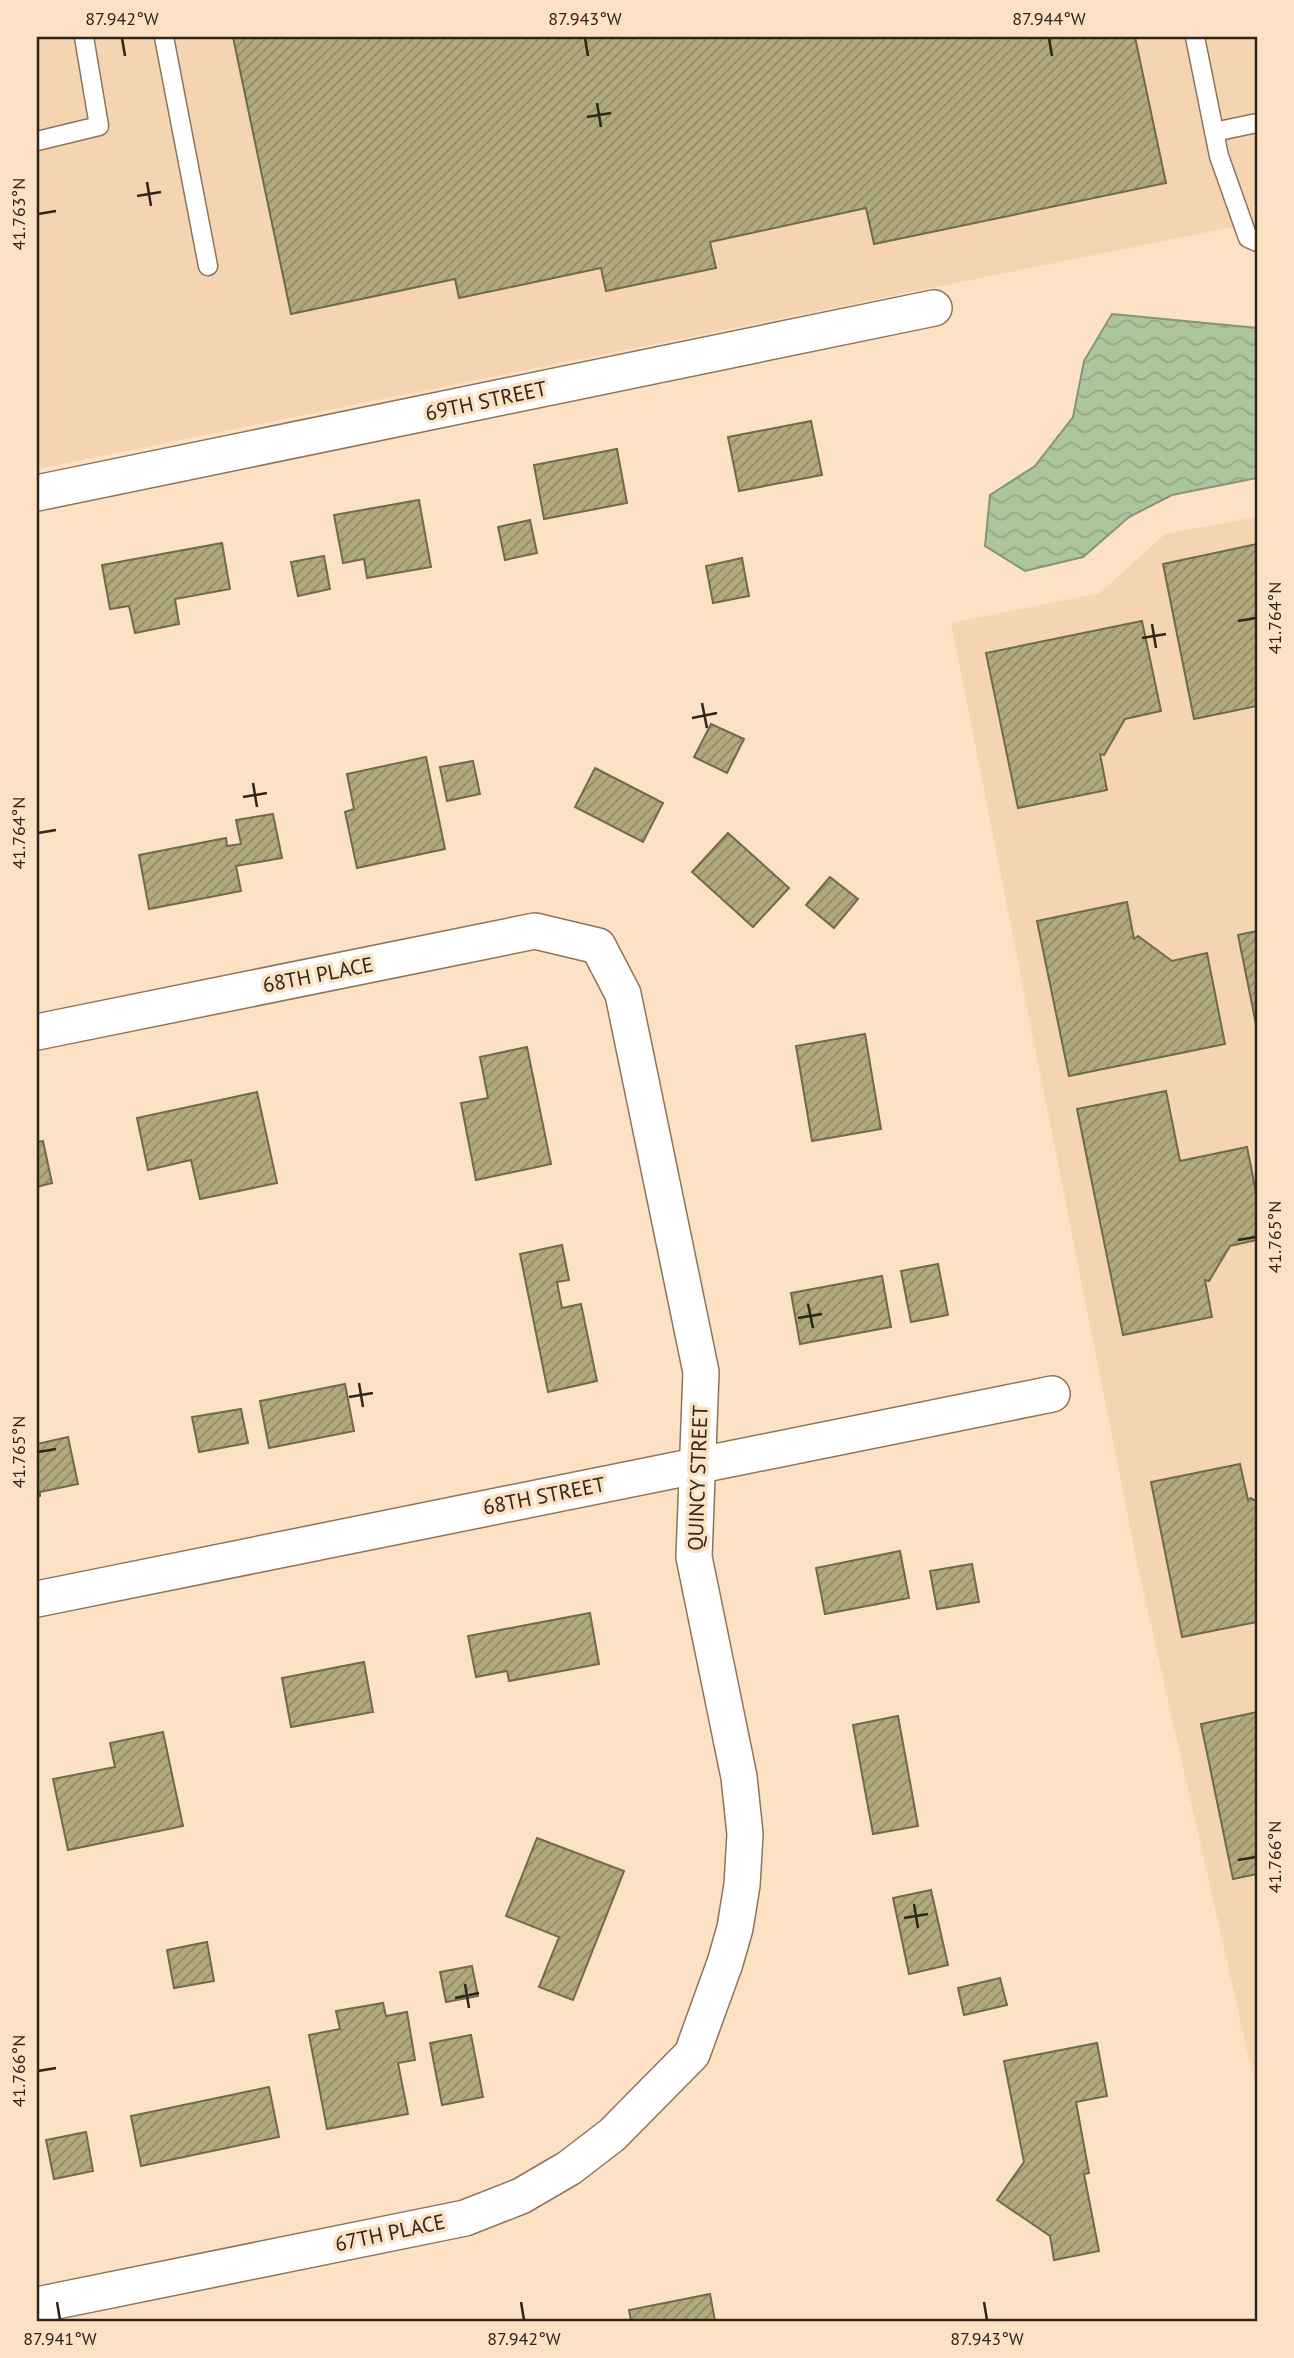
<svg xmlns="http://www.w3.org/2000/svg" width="1294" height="2358" font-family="'PT Sans',sans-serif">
  <defs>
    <pattern id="water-waves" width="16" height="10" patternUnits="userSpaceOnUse" patternTransform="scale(1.75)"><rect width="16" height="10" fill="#acc59d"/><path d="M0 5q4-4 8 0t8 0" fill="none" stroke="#94a987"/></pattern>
    <pattern id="building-hatch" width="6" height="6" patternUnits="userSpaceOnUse" patternTransform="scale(1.75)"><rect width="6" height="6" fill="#b0aa7d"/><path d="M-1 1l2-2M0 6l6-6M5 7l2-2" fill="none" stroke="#908a66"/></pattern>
  </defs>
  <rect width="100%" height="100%" fill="#fde1c4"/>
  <!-- built -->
  <path fill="#f5d4b2" d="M37,37H1257V222L37,469Z
    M1257,517V2094L1137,1563L951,623L1100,593L1165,534Z"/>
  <!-- water -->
  <path fill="url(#water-waves)" stroke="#869576" stroke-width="2" d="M1112,314L1257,328V478L1172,495L1129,517L1083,557L1025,571L985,546L990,495L1035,466L1073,417L1084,361Z"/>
  <!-- building -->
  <path fill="url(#building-hatch)" stroke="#706b4a" stroke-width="2" d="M233,37H1135L1166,183L874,244L866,208L710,242L716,268L606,291L601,268L459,298L455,279L291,314Z
    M811,421L822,475L739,491L728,437Z
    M617,449L627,503L544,519L534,465Z
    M419,500L431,567L367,578L364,559L343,563L334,515Z
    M530,520L537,553L505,560L498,527Z
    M222,543L230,589L175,599L179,624L135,633L129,606L110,609L102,565Z
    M1257,544V706L1194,719L1163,564Z
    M324,556L330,589L298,596L291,562Z
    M742,558L749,596L713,603L706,566Z
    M1142,621L1161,711L1125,719L1104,755L1100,754L1107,790L1018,808L986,653Z
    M711,724L744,739L727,773L694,757Z
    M426,757L445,849L357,868L345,812L354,809L347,774Z
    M473,761L480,794L447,801L440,767Z
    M595,768L663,803L643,842L575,807Z
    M273,814L282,858L236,866L241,891L149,909L139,855L226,838L227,846L241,844L236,820Z
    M728,833L789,888L753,927L692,872Z
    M830,877L858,899L834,928L806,905Z
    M1127,902L1134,939L1138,936L1172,961L1207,953L1225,1044L1069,1076L1037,921Z
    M1257,931V1029L1238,935Z
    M865,1034L881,1129L812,1141L796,1046Z
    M527,1047L551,1164L476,1180L461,1103L488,1098L480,1057Z
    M1166,1091L1180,1161L1247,1147L1257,1197V1240L1230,1246L1209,1281L1205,1280L1212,1317L1123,1335L1077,1109Z
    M257,1092L277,1183L200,1199L191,1160L148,1170L137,1118Z
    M43,1141L52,1183L37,1187V1142Z
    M562,1245L569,1280L557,1282L562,1308L581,1304L597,1381L548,1392L520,1254Z
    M938,1264L948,1315L911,1322L901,1271Z
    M882,1276L891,1327L800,1344L791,1293Z
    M345,1384L354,1431L269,1448L260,1401Z
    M241,1409L248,1443L199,1452L192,1417Z
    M68,1437L78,1484L40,1492V1496L37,1497V1444Z
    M1240,1464L1248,1500L1251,1498L1257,1502V1622L1182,1637L1151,1482Z
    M900,1551L909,1598L825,1614L816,1568Z
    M972,1564L979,1602L937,1609L930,1571Z
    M590,1613L599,1664L509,1681L507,1671L476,1677L468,1636Z
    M364,1662L373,1712L291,1727L282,1678Z
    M1257,1712V1874L1233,1879L1201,1724Z
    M898,1716L918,1826L873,1834L853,1725Z
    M163,1732L183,1826L68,1850L53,1779L115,1767L110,1743Z
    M537,1838L624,1871L573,2000L539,1987L559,1937L506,1916Z
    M931,1890L948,1965L909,1974L893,1898Z
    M207,1942L214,1981L174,1988L167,1950Z
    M472,1966L478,1996L446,2002L440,1972Z
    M1000,1978L1007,2005L964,2015L958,1988Z
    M383,2003L386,2016L407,2012L415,2060L398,2063L408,2114L327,2129L309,2035L340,2029L336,2011Z
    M471,2035L483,2097L442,2105L430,2043Z
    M1097,2043L1107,2096L1076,2102L1089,2173L1084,2174L1099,2251L1054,2260L1050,2236L997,2200L1024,2162L1004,2061Z
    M269,2087L279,2137L141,2166L131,2116Z
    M86,2132L93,2171L54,2179L46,2140Z
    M710,2294L715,2321H631L629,2310Z"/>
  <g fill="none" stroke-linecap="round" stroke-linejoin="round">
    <defs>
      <path id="lane" d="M164,37L208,266
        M1195,37L1219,156L1248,238L1257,242
        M1214,132L1257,123
        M37,141L99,126L84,37"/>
      <path id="street" d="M37,493L934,308
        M37,1032L535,931L598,946L623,994L701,1372L694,1557L739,1777L745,1834L742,1885L735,1928L725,1963L692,2054L612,2135L569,2168L521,2196L465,2218L37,2305
        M37,1599L1052,1394"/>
    </defs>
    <!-- lane casing -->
    <use href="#lane" stroke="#8d745a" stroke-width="21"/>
    <!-- street casing -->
    <use href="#street" stroke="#8d745a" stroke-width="38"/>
    <!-- lane -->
    <use href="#lane" stroke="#fff" stroke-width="18"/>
    <!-- street -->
    <use href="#street" stroke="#fff" stroke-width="35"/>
  </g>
  <!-- ticks -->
  <path fill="none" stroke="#2f251a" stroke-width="2.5" d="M122,38L125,56M585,38L588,56M1049,38L1052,56M597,103L601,127M587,117L611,113M147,182L151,206M137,196L161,192M38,214L56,211M1238,621L1256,618M1152,624L1156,648M1142,638L1166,634M702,703L707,728M692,718L717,713M253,783L257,807M243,797L267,793M38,833L56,830M1238,1240L1256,1237M808,1304L813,1328M798,1318L822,1314M359,1383L363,1407M349,1397L373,1393M38,1452L56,1449M1238,1860L1256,1857M914,1904L918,1928M904,1918L928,1914M465,1984L469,2008M455,1998L479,1993M38,2071L56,2068M57,2302L60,2320M521,2302L524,2320M984,2302L987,2320"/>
  <g text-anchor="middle" stroke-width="7" stroke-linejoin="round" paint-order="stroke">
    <!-- street labels -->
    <g font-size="21" fill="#2f251a" stroke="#fde1c4">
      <text transform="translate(486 401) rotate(-12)" y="7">69TH STREET</text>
      <text transform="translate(318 975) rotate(-11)" y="7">68TH PLACE</text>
      <text transform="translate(698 1478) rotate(-88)" y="7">QUINCY STREET</text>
      <text transform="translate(544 1496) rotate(-11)" y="7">68TH STREET</text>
      <text transform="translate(390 2233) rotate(-12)" y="7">67TH PLACE</text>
    </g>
  </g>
  <!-- border -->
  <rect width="1294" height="2358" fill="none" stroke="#fde1c4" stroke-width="77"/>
  <rect x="38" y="38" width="1218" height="2282" fill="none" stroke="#2f251a" stroke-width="2.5"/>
  <g font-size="18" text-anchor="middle" fill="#2f251a">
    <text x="122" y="25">87.942°W</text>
    <text x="585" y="25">87.943°W</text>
    <text x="1049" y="25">87.944°W</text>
    <text transform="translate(19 214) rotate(-90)" y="6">41.763°N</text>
    <text transform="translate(1275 618) rotate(-90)" y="6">41.764°N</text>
    <text transform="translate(19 833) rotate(-90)" y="6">41.764°N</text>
    <text transform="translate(1275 1237) rotate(-90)" y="6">41.765°N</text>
    <text transform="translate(19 1452) rotate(-90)" y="6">41.765°N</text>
    <text transform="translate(1275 1857) rotate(-90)" y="6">41.766°N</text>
    <text transform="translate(19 2071) rotate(-90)" y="6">41.766°N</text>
    <text x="60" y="2345">87.941°W</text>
    <text x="524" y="2345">87.942°W</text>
    <text x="987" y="2345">87.943°W</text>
  </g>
</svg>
